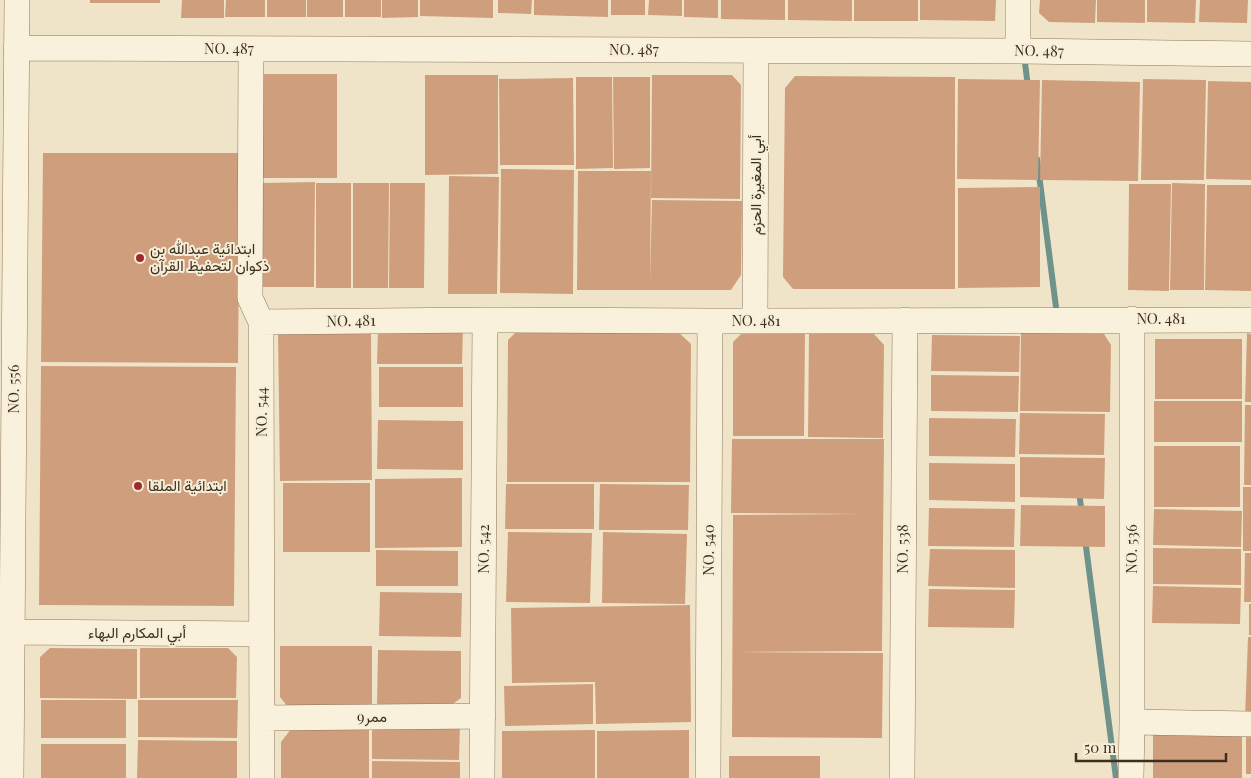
<svg xmlns="http://www.w3.org/2000/svg" width="1251" height="778" font-family="'Playfair Display',Vazirmatn,serif">
  <rect width="100%" height="100%" fill="#f0e4c8"/>
  <g fill="none" stroke-linecap="round" stroke-linejoin="round">
    <!-- stream -->
    <path stroke="#6f938a" stroke-width="6" d="M1024,55L1028,87
      M1037,159L1057,315
      M1079,492L1082,514
      M1085,539L1116,778"/>
  </g>
  <!-- building -->
  <path fill="#cf9f7d" d="M90,0H160V3H90Z
    M182,0H224V18H181Z
    M226,0H265V17H225Z
    M267,0H306V17H267Z
    M307,0H343V17H307Z
    M345,0H381V17H345Z
    M382,0H418V17L382,18Z
    M420,0H493V18L420,16Z
    M498,0H532L531,14L498,13Z
    M534,0H608V17L534,15Z
    M611,0H645V15H611Z
    M649,0H682V16L648,15Z
    M684,0H718V18L684,17Z
    M721,0H785V20L721,19Z
    M788,0H852V21L788,20Z
    M854,0H918V21H854Z
    M920,0H996L995,21L920,20Z
    M1040,0H1096L1095,23L1049,22L1039,13Z
    M1097,0H1145V23L1097,22Z
    M1147,0H1196L1195,23L1147,22Z
    M1200,0H1248L1247,23L1199,22Z
    M262,74H337V178H262Z
    M425,75H498V174L425,175Z
    M652,75H732L741,85L740,199L651,198Z
    M795,76L955,77V289H793L783,277L785,88Z
    M576,77H612L613,168L576,169Z
    M613,77H650V168L614,169Z
    M573,78L574,165H500L499,79Z
    M958,79L1040,80L1038,180L957,179Z
    M1143,79L1206,80L1204,180H1141Z
    M1042,80L1140,82L1138,181L1040,180Z
    M1208,81L1251,82V180L1206,179Z
    M43,153H240L238,363L41,362Z
    M501,169L574,170L573,294L500,293Z
    M578,171H651L650,284L652,200L742,201L741,275L731,290H577Z
    M449,176L499,177L497,294H448Z
    M315,182L314,287H262V183Z
    M316,183H351V288H316Z
    M353,183H389L388,288H353Z
    M390,183H425L424,288H389Z
    M1172,183L1205,184L1204,290H1170Z
    M1129,184H1171L1169,291L1128,290Z
    M1207,185H1251V291L1205,290Z
    M1040,187V287L958,288V188Z
    M378,328H463L462,364H377Z
    M519,329L677,331L691,344L690,482H507L508,340Z
    M371,331L372,480L280,481L278,333Z
    M742,333H805L804,436H733V342Z
    M1021,333L1104,334L1111,345L1110,412L1020,411Z
    M1247,333L1251,334V402H1245Z
    M809,334H874L884,345L883,438L808,437Z
    M932,335L1020,336L1019,372L931,371Z
    M1155,339H1242V399H1155Z
    M41,366L236,367L234,606L39,605Z
    M379,367H463V407H379Z
    M931,375L1019,376L1018,412L931,411Z
    M1154,401H1242V442H1154Z
    M1245,405H1251V485H1244Z
    M1020,413L1105,414L1104,455L1019,454Z
    M929,418L1016,419L1015,457L929,456Z
    M378,420L463,421V470L377,469Z
    M732,439H884L882,651L737,652L883,653L882,738L732,737L733,515L864,514L731,513Z
    M1154,446H1240V507H1154Z
    M1020,457L1105,458L1104,499L1020,497Z
    M929,463L1015,464V502L929,500Z
    M462,478V547L375,548V479Z
    M283,483H370V552H283Z
    M506,484H594V529H505Z
    M600,484L689,485L688,530H599Z
    M1243,487H1251V551H1243Z
    M1021,505L1105,506V547L1020,546Z
    M929,508L1015,509L1014,547L928,546Z
    M1154,509L1242,511L1241,547L1153,545Z
    M508,532L592,533L590,603L506,602Z
    M603,532L687,534L685,604L602,603Z
    M1153,548L1241,549V585L1153,584Z
    M930,549L1015,550V588L928,586Z
    M376,550L458,551V586H376Z
    M1245,553H1251V602H1244Z
    M1153,586L1241,588L1240,624L1152,623Z
    M929,589L1015,590L1014,628L928,627Z
    M380,592L462,593L461,637L379,636Z
    M1249,604H1251V635H1249Z
    M690,605L691,722L596,724L595,682L512,683L511,608Z
    M1248,637H1251V718H1245Z
    M280,646H372V707H288L280,697Z
    M50,648L137,649V699L40,698V657Z
    M140,648H228L237,657L236,698H140Z
    M378,650L461,651V698L450,706L377,705Z
    M593,684V724L505,726L504,686Z
    M41,700H126V738H41Z
    M138,700H238L237,738L138,737Z
    M372,722L460,723L459,760L372,759Z
    M291,729L369,730V778H281V742Z
    M595,730V778H502V731Z
    M689,730V778H597V731Z
    M1242,734V778H1153V735Z
    M1246,735H1251V774H1246Z
    M138,740L237,741V778H137Z
    M41,744H126V778H41Z
    M729,756H820V778H729Z
    M372,761L460,762V778H372Z"/>
  <g fill="none" stroke-linecap="round" stroke-linejoin="round">
    <defs>
      <path id="minor" d="M16,48L1018,51L1251,54
        M251,49L250,298L261,322L262,778
        M1018,51V0
        M755,321L756,50
        M261,322L485,320L710,321L1251,320
        M12,632L262,634
        M262,718L483,716
        M1132,722L1251,724
        M11,778L17,0
        M482,778L485,320
        M708,778L710,321
        M902,778L905,320
        M1131,778L1132,722V319"/>
    </defs>
    <!-- minor casing -->
    <use href="#minor" stroke="#8d765c" stroke-width="26"/>
    <!-- minor -->
    <use href="#minor" stroke="#faf1dc" stroke-width="25"/>
  </g>
  <!-- markers -->
  <g fill="#9e2a2b" stroke="#f7eed8" stroke-width="2">
    <circle cx="140" cy="258" r="5"/>
    <circle cx="138" cy="486" r="5"/>
  </g>
  <g text-anchor="middle" stroke-width="4" stroke-linejoin="round" paint-order="stroke">
    <!-- street labels -->
    <g font-size="15" fill="#3d2e20" stroke="#f7eed8">
      <text x="229" y="54">NO. 487</text>
      <text x="634" y="55">NO. 487</text>
      <text transform="translate(1039 51) rotate(1)" y="5">NO. 487</text>
      <text transform="translate(756 185) rotate(-90)" y="5">أبي المغيرة الحزم</text>
      <text x="1161" y="324">NO. 481</text>
      <text transform="translate(351 321) rotate(-1)" y="5">NO. 481</text>
      <text x="756" y="326">NO. 481</text>
      <text transform="translate(14 389) rotate(-90)" y="5">NO. 556</text>
      <text transform="translate(262 412) rotate(-90)" y="5">NO. 544</text>
      <text transform="translate(484 549) rotate(-90)" y="5">NO. 542</text>
      <text transform="translate(903 549) rotate(-90)" y="5">NO. 538</text>
      <text transform="translate(1132 549) rotate(-90)" y="5">NO. 536</text>
      <text transform="translate(709 550) rotate(-90)" y="5">NO. 540</text>
      <text x="137" y="638">أبي المكارم البهاء</text>
      <text transform="translate(372 717) rotate(-1)" y="5">ممر9</text>
    </g>
    <!-- poi labels -->
    <g font-size="15" fill="#3d2e20" stroke="#f7eed8" text-anchor="start">
      <text x="150" y="254">ابتدائية عبدالله بن<tspan x="150" dy="17">ذكوان لتحفيظ القرآن</tspan></text>
      <text x="148" y="491">ابتدائية الملقا</text>
    </g>
  </g>
  <!-- scale -->
  <path d="M1076 753v8h150v-8" fill="none" stroke="#3d2e20" stroke-width="2.5"/>
  <text x="1084" y="753" font-size="15" fill="#3d2e20" stroke="#f7eed8" stroke-width="4" paint-order="stroke">50 m</text>
</svg>
